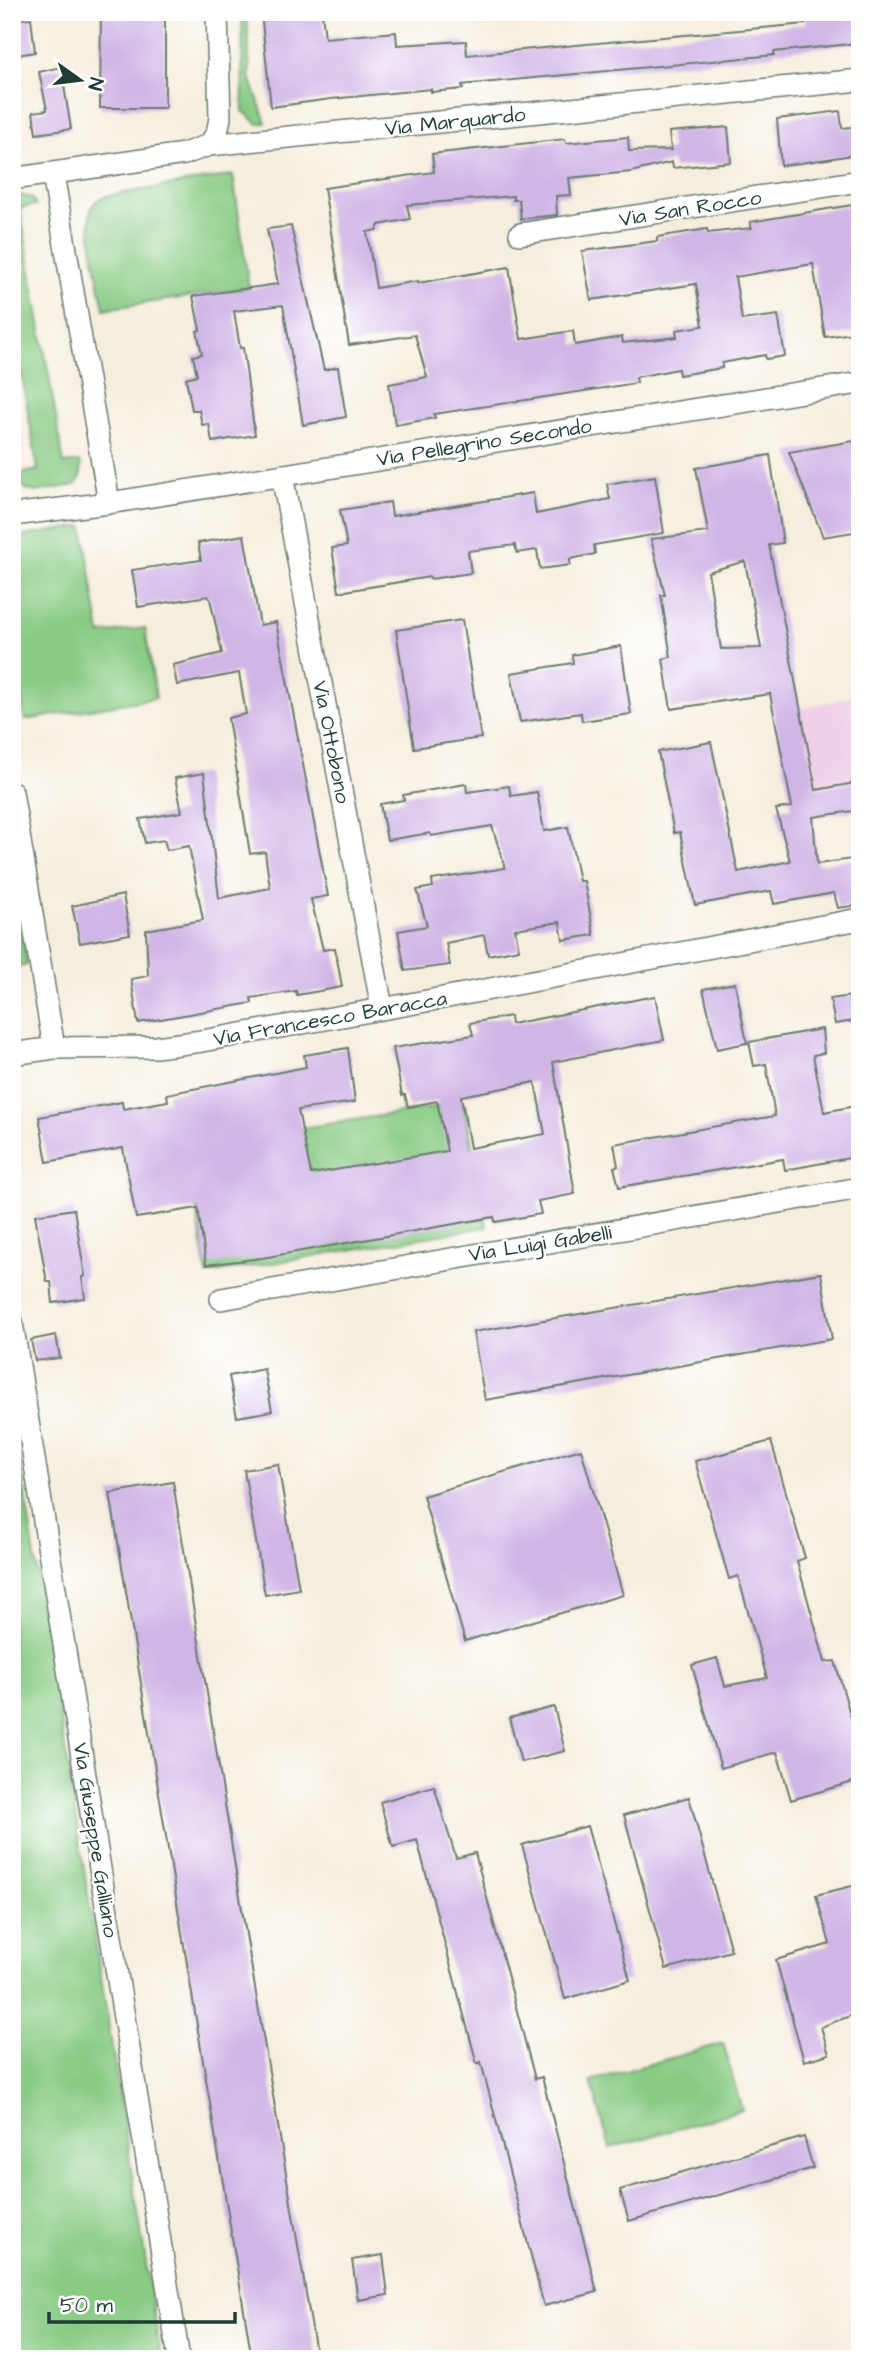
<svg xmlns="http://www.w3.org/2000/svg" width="872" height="2371" font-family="'Architects Daughter',sans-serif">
  <rect width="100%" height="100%" fill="#fff"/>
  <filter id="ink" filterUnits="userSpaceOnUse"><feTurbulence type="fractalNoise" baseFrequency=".0143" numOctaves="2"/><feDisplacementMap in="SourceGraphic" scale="14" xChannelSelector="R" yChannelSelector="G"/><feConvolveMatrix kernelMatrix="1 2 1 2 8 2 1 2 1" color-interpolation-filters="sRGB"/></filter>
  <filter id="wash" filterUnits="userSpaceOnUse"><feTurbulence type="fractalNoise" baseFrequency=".00686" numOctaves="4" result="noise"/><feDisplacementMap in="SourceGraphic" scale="28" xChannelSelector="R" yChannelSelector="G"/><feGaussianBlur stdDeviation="1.57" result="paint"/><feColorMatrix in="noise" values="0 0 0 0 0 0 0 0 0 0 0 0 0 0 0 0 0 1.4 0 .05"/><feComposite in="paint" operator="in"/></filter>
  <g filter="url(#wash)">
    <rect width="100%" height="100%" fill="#f6eedd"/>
    <!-- built -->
    <path fill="#efd0e7" d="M860,694V810L794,820L774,716Z"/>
    <!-- green -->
    <path fill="#88cb83" stroke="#54845c" stroke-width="2" d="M242,12H247L250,77L266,123L258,124L243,111Z
      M233,175L249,288L104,309C100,288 86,228 91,210C93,202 99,198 106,196Z
      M20,195L32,198L36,205L20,208L64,464L80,462C82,471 82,478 75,485L35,492L25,489L18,474L38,470L12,317V196Z
      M83,526L100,634L145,628L156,698L25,720L12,637V538Z
      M20,919L27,965L12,969V921Z
      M464,1103L487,1227L207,1274L187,1151L302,1128Z
      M12,1411L161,2359H12Z
      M723,2043L742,2110L610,2148L591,2081Z"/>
    <g id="blocks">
      <!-- building -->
      <path fill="#d0b5e6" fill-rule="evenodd" d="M101,12H165V108H100Z
        M261,12H322L325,38L396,32L397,45L466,41L467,55L805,24L804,12H860V43L774,52V55L462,85L463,89L431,92V89L331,99L271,107Z
        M31,18L35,52L12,56V20Z
        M61,67L71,129L36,134L33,112L47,110L39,72Z
        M840,111L842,128L860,126V154L781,166L777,119Z
        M728,127L731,162L673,168L672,162L631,172L569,178L571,195L556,196L557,215L521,219L519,200H513V196L407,205L410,219L379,225L377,230L367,232L376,288L418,281V283L509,267L521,339L573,331L575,345L622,337L623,343L677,337L676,330L703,326L696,284L591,300L582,251L657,241V237L707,229L708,233L752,228L750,222L852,205L860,256L852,258L860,313V332L825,337L813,264L735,277L742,320L778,315L785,356L766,359L765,355L722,363V368L679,375L678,369L636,377L637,383L434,414L435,418L395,425L389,384L427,377L415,335L349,345L324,188L434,172L432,154L565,139L566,143L628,137L629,151L671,150L669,132Z
        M291,226L324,370L338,367L346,417L303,425L283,305L234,311L240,348H243L255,435L212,442L209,424L202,425L199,410H192L186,378L197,375L193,356L202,354L197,331L200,330L193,296L278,284L267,229Z
        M860,440V531L823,537L789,452Z
        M770,455L783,543L769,545L816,790L860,782V810L813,817L817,864L851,859L854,871L860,870V905L838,908L834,893L774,904L771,891L695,905L680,832L674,833L658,752L711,742L738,872L790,861L776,809L792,807L770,694L671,709L663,659L671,657L661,595H665L651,539L708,532L696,468ZM745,561L761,648L721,649L708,572Z
        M655,476L664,533L594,545L595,554L570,559V565L540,569L537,550L517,553L515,545L468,551L471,573L430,579V577L339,592L332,548L347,546L340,510L390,502L392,516L533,493L536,514L610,499L607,484Z
        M244,535L260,625L276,622L328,896L311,899L323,950L335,948L342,987L297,995L296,991L251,998L252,1003L138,1023L131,979L148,976L146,930L203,920L189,846L167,850L164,840L145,843L140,819L182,812L175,778L204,773L219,898L270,888L265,852L250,854L228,718L246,714L239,673L177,685L173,665L222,653L210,599L208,596L138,607L132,570L201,560L198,543Z
        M462,620L481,738L414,748L396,630Z
        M621,646L631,714L582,721L581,713L520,722L511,673L573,663L572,655Z
        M466,784L467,792L509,786L511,796L537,792L544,831L568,827L579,881H584L594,935L563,940L560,922L515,929L519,949L488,955L484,935L446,943L450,965L405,971L398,931L427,926L417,890L433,887L432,880L505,868L492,826L431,836L430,833L387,840L380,804L404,800L403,795Z
        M123,895L130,934L80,943L72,906Z
        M735,983L747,1043L717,1049L703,989Z
        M860,995V1020L835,1024L830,999Z
        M655,996L664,1040L553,1062L575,1194L538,1201L541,1214L495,1222L494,1217L262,1258L206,1265L198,1208L136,1218L123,1148L47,1162L39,1117L122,1102L123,1109L168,1101L167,1094L306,1067L304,1055L348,1048L355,1102L298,1110L311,1174L447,1151L437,1101L408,1107L405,1095H402L393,1048L473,1035L470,1023L510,1016L511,1024ZM535,1082L545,1134L470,1148L461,1096Z
        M822,1029L824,1053L813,1055L824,1112L860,1105V1156L785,1170L783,1159L619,1187L614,1167L618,1166L614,1144L775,1116L766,1064L754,1066L749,1042Z
        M74,1209L85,1276L82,1277L85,1298L53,1303L51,1282H47L35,1215Z
        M821,1273L832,1339L485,1400L473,1332Z
        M56,1335L60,1358L35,1361L31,1340Z
        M264,1369L272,1411L237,1417L229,1376Z
        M771,1441L805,1558L797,1561L825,1662L835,1661L860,1750V1780L791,1800L777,1752L721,1768L692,1665L717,1658L725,1686L767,1678L738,1576L729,1579L695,1461Z
        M581,1449L623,1595L465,1641L423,1496Z
        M278,1464L299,1589L265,1595L244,1470Z
        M173,1482L244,1922L317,2359H252L150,1739L110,1493Z
        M554,1707L565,1751L521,1762L509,1718Z
        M434,1786L456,1858L475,1853L535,2079L542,2077L597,2292L544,2306L481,2062L477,2064L417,1840L393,1847L380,1802Z
        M689,1797L731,1951L666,1969L624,1815Z
        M587,1826L630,1980L565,1999L522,1845Z
        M860,1884V2012L821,2027L829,2054L804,2061L776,1960L830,1944L816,1895Z
        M804,2137L813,2168L629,2221L620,2190Z
        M383,2255L388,2295L358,2300L352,2260Z"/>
    </g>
  </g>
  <g filter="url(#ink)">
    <use href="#blocks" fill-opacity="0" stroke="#6a7b6f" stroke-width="2"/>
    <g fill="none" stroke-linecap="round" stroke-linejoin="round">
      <defs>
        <path id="minor" d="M209,145L217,133L220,118L217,12
          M53,174L109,503
          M12,179L184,154L209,145L860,80
          M520,234L860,181
          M282,475L382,1008
          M12,515L109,503L860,383
          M12,792L54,1048
          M12,1054L54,1048L156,1047L202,1041L432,1000L860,919
          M221,1299L860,1188
          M12,1322L179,2359"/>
      </defs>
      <!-- minor casing -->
      <use href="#minor" stroke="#6a7b6f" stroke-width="24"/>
      <!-- minor -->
      <use href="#minor" stroke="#fff" stroke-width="21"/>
    </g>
  </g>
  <g text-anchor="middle" stroke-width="5" stroke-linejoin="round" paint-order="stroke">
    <!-- street labels -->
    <g font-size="21" fill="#1f3d34" stroke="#fff">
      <text transform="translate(455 121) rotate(-6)" y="7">Via Marquardo</text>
      <text transform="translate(690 208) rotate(-9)" y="7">Via San Rocco</text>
      <text transform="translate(484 442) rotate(-9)" y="7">Via Pellegrino Secondo</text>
      <text transform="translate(332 742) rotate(79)" y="7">Via Ottobono</text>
      <text transform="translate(330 1018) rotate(-10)" y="7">Via Francesco Baracca</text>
      <text transform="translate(540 1243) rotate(-9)" y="7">Via Luigi Gabelli</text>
      <text transform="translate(96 1840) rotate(81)" y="7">Via Giuseppe Galliano</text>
    </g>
  </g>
  <!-- margin -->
  <rect width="872" height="2371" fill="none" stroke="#fff" stroke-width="42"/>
  <!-- north arrow -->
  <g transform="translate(80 80) rotate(104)" stroke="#ffffff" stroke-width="5" paint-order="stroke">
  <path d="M0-5L12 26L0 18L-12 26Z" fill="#1f3d34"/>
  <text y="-10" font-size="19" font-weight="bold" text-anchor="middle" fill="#1f3d34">N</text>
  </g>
  <!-- scale -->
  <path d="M49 2312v10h186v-10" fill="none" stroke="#1f3d34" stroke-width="3.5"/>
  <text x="60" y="2312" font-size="21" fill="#1f3d34" stroke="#ffffff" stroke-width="5" paint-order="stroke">50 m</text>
</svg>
